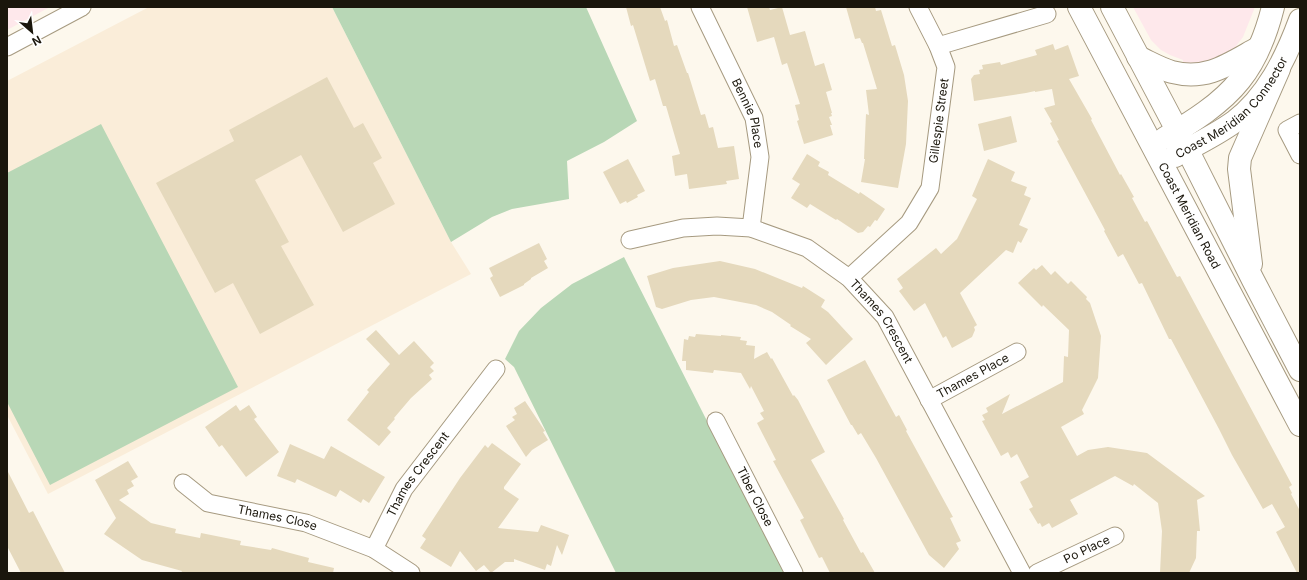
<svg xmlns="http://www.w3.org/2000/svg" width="1307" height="580" font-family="Inter,sans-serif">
  <rect width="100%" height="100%" fill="#fdf8ed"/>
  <!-- commercial -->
  <path fill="#fee8eb" d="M7,7H50L7,30Z
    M1133,7H1255L1243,37L1233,50L1214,62L1183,65V60L1170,55L1161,50L1151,40Z"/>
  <!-- education -->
  <path fill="#faedd9" d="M149,7H332L451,242L471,274L48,494L7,415V81Z"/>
  <!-- green -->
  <path fill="#b8d7b6" d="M332,7H586L637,121L604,142L567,161L569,199L512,209L492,217L451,242Z
    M101,124L238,387L50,485L7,402V173Z
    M624,257L784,573H616L514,367L505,359L519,331L541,308L572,284Z"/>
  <!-- building -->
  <path fill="#e5d9bd" d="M626,7H660L665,21L667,20L674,46L677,45L687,73H688L701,115L705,114L709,128L713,127L718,148L734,146L739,179L726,181L727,184L689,189L687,174L675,176L672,156L680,154L666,106H663L655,79L650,81L633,25L631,26Z
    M747,7H769L770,10L782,7L790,35L805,31L815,66L824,63L832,90L826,92L832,113H831L832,116L829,117L832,125H830L833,135L804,144L797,121L799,120L795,105L800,104L787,63L782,65L774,37L757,42Z
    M846,7H875L876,11L881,10L892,46L895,45L904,75L908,101L906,144L898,188L861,182L865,159H864L866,114L869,115L866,90L877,89L863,43H862L860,38L855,39Z
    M1053,44L1055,50L1068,45L1079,76L1069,79L1092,119L1091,120L1120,175L1121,174L1134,197L1132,198L1145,222L1147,221L1177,277L1180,276L1292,485L1289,487L1292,493L1291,494L1300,511V573H1297L1276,532L1285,527L1272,504L1263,509L1232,455L1219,429L1171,339H1169L1142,283L1139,284L1123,254L1118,257L1104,231L1105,230L1057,141L1059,140L1050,123L1052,122L1044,108L1055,105L1052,89L1035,92V91L1026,93L974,101L971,79L974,75L980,74L979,70L983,69L982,65L1000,62L1001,65L1037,55L1035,50Z
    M327,77L354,128L363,123L382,158L373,163L395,204L343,232L301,155L255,180L289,242L281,246L314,305L260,334L233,283L215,293L156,183L234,141L229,130Z
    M1011,116L1017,142L984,151L978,124Z
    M807,154L820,162L818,166L829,172L828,175L859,194L860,192L885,209L877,221L875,220L870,227L868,226L863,232L858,233L837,219L836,220L810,204L807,208L791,198L800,184L792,179Z
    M628,159L645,191L637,195L638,197L627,203L626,201L620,204L603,172Z
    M988,159L1015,172L1011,181L1027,187L1024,195L1031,198L1019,225L1028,229L1021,243L1018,241L1013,253L1006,250L960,293L977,325L974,327L975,330L972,337L952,348L946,336L943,338L925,303L914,311L899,291L903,288L897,279L936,248L941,254L957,239L977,199L972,196Z
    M539,243L547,259L544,261L548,268L531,278V279L524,284V285L500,297L490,278L493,276L489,268Z
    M720,261L755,269L802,288L803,286L825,300L821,307L828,312L853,339L826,365L806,343L811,339L790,326L791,325L772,312L756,305L714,297L691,300L662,309L656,307L647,276L673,268Z
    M1042,265L1051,275L1055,271L1068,284L1071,281L1087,297L1086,299L1090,303L1101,336L1098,378L1082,410L1084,414L1061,427L1077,456L1088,450L1108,447L1147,453L1205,496L1197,500L1200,531H1197L1196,558L1189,573H1160L1162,531L1158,503L1134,484L1133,486L1115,476L1070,500L1078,514L1052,528L1049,523L1042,527L1040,523L1038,524L1029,509L1033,507L1020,482L1029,477L1017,454L1011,458L1008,452L1001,456L982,421L985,420L982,415L988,412L986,408L1010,394L1002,414L1063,382L1064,356L1068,357L1069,330L1043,305L1042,307L1018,283L1034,268L1036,270Z
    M376,330L399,355L414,341L434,363L430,367L434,371L429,375L432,379L411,398L394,418L395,419L387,428L391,432L379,446L347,420L369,392L367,390L390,364L366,339Z
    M696,334L721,336V335L741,337L740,340L747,341L746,345L755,346L754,359L767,352L771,359L772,358L793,396L794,395L798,400L825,452L811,460L844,519L843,520L861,553L863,552L875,573H830L822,557L819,558L800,520L804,518L773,461L776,460L757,423L764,419L760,413L764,411L751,386L750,389L741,373L714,370L713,373L686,370V361H682L684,339L688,340L689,336L695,337Z
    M865,360L896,417L899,415L907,430L906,431L953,517L950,518L961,541L956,543L959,549L944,568L929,555L876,458L861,433L858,435L852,425H851L827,380Z
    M525,401L545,431L543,432L548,440L532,450L526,457L506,426L515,420L512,417L517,414L514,408Z
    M236,405L240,411L249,405L257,417L254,419L279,452L246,477L222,445L219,447L205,427Z
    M492,443L521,464L504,487V489L519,499L498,528L538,532L541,525L569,535L562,555L557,545L551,566L547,564L545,570L514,559V562H505L491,573L484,565L476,571L460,551L451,567L420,548L426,539L422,536L460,478L485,445L488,448Z
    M290,444L324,459L331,446L385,477L369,503L363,499L361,503L340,490L336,497L297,479L295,483L277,476Z
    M128,461L138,477L131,481L134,486L127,490L129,494L119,500L151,523L176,529L175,533L200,538L201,533L241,541L240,545L271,550L272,548L290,553L309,558L308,562L334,568L333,573H181L182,571L142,560L104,534L116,518L95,480Z
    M7,470L29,513L33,511L65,573H21L7,546Z"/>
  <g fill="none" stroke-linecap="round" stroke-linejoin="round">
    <defs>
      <g id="minor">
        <path id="s1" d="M700,7L754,118L760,157L751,228"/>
        <path d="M938,46L1047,14"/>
        <path d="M7,47L82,7"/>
        <path d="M1300,123L1287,130L1300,155"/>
        <path id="s2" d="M630,240L683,228L717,226L751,228L807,248L849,278L885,317L1022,573"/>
        <path id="s3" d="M849,278L909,223L930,188L946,67L938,46L918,7"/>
        <path id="s4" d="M929,400L1017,352"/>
        <path id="s5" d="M716,421L794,573"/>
        <path id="s6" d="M183,483L208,503L306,523L374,549L411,573"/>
        <path id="s7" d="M374,549L404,489L496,369"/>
        <path id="s8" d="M1037,573L1115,536"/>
      </g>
      <g id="major">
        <path id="s9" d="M1079,7L1300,425"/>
        <path d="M1112,7L1187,149L1253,280L1300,370"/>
        <path d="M1138,57C1149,62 1161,69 1172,72C1207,81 1229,64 1258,48"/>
        <path d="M1165,138C1192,122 1221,104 1240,80C1256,60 1267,31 1273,7"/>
        <path id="s10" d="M1175,156C1195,145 1216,135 1234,122C1267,97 1286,58 1300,20"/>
        <path d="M1251,264L1239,169L1240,158L1279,69"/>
      </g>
    </defs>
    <!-- minor casing -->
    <use href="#minor" stroke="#a69a80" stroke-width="19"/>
    <!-- major casing -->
    <use href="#major" stroke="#a69a80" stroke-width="24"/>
    <!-- minor -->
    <use href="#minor" stroke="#fff" stroke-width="17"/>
    <!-- major -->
    <use href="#major" stroke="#fff" stroke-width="22"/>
  </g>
  <g text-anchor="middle" stroke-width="4" stroke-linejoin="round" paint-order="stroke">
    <!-- street labels -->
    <g font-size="12" fill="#1a160c" stroke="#fff">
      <text dy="4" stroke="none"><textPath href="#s10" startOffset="76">Coast Meridian Connector</textPath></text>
      <text dy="4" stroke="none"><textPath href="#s1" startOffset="117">Bennie Place</textPath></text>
      <text dy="4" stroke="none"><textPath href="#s3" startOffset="190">Gillespie Street</textPath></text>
      <text dy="4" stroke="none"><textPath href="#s9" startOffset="236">Coast Meridian Road</textPath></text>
      <text dy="4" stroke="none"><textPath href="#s2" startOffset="288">Thames Crescent</textPath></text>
      <text dy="4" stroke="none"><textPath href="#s4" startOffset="50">Thames Place</textPath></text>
      <text dy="4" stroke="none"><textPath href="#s7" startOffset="87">Thames Crescent</textPath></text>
      <text dy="4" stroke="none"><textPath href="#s5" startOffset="85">Tiber Close</textPath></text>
      <text dy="4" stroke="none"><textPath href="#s6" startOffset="103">Thames Close</textPath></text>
      <text dy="4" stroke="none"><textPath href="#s8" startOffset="55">Po Place</textPath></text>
    </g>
  </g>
  <!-- border -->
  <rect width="1307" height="580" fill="none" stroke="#1a160c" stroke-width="16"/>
  <!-- north arrow -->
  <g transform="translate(32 32) rotate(152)" stroke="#ffffff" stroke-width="3" paint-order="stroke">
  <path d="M0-3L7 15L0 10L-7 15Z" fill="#1a160c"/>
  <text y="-6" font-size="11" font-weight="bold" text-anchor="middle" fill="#1a160c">N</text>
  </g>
</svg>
